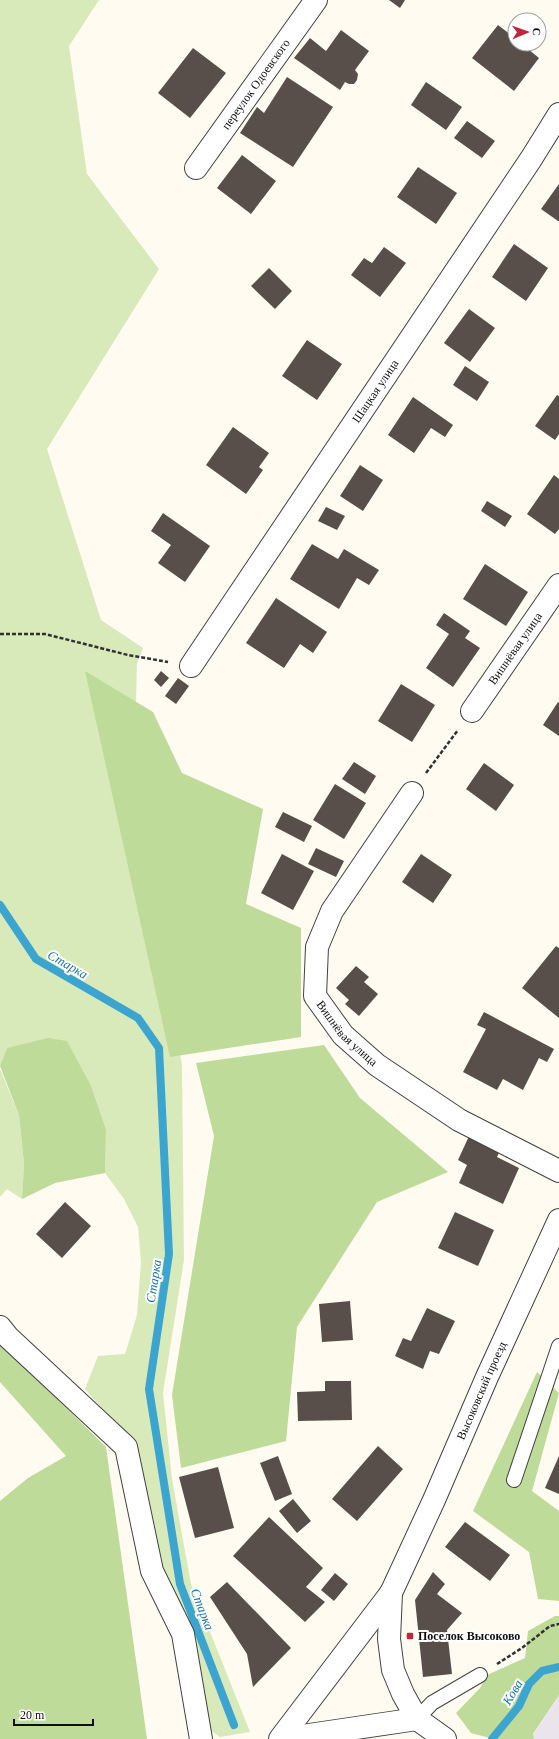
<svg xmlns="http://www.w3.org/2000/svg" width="559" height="1739" font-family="'Times New Roman',serif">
  <rect width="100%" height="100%" fill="#fffbf1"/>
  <!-- industrial -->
  <path fill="#ebe4ed" d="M559,1695V1739H534L533,1735Z"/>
  <!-- green -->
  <path fill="#d8eaba" d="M0,0H99L69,46L87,174L159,269L47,449L101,620L143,648L137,663L134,776L152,906L182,1065L184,1260L163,1393L172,1479L191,1584L250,1732L220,1737L210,1730L161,1568L135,1440L114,1422L85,1389L98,1356L125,1354L137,1315L141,1262L138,1227L124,1199L105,1173L106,1130L7,1048L0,1066Z
    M0,1069L19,1115L24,1164L22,1199L7,1189L0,1197Z"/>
  <!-- forest -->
  <path fill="#bedb99" d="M85,671L153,712L182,773L263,809L246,904L301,928V1037L170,1057Z
    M48,1038L67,1041L91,1086L106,1130L105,1173L55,1183L22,1199L24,1164L19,1115L0,1066L7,1048Z
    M324,1045L360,1098L448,1172L377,1202L297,1327L286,1441L181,1468L172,1395L214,1136L196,1063Z
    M0,1343L106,1447L147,1739H0V1501L28,1478L66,1456L0,1382Z
    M537,1372L559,1393L532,1491L559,1511V1601L538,1599L529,1552L473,1511Z
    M555,1616H559V1695L533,1734L534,1739H494L471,1733L456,1713L480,1688L487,1675L525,1658L528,1631Z"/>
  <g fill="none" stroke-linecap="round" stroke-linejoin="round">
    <!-- stream -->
    <path stroke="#3ba5cf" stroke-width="8" d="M0,905L36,959L138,1018L159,1048L169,1254L149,1389L180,1584L234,1725
      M492,1739L519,1706L529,1684L542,1671L559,1667"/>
  </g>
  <!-- building -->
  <path fill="#584f4b" d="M389,0H405L400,8Z
    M498,25L515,38V44H522L539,58L514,91L472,58Z
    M341,30L369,51L355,70L358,74L357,80L354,84H349L345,82L340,90L294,58L310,38L326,51Z
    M193,48L226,73L190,118L158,93Z
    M287,77L333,107L293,167L240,133L257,107L264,113Z
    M426,82L462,107L446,130L411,105Z
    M467,121L495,141L482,158L454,138Z
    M242,155L276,181L251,214L217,188Z
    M418,167L457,193L436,224L397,197Z
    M559,184V221H558L541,209Z
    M514,244L548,268L526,301L492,277Z
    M384,247L406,263L380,297L351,275L364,258L372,263Z
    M269,268L292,291L275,309L251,286Z
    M469,309L495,328L470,362L444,343Z
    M307,340L342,364L317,400L282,376Z
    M465,366L489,382L477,401L453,385Z
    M557,395L559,396V434L555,440L535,426Z
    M413,397L453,425L445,437L431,428L414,453L388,435Z
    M233,427L269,453L259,467L263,470L246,494L206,465Z
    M360,465L383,480L363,511L340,496Z
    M554,475L559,479V529L555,534L527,514Z
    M487,501L512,516L505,527L481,511Z
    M326,507L345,516L337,530L318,521Z
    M163,513L210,546L185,582L158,563L171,545L151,531Z
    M312,544L338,559L344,549L379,570L369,585L357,578L339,609L290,579Z
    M485,564L528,592L506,626L463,599Z
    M276,598L327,632L313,653L300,644L284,668L246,643Z
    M444,613L470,631L465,638L480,648L453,687L426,668L449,634L436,625Z
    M161,671L169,678L161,687L154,680Z
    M178,678L189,686L176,704L165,696Z
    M401,684L435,705L412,742L378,721Z
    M558,702L559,703V736L543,725Z
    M354,762L376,776L365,794L342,779Z
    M484,763L514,785L496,811L466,789Z
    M335,784L366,803L344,839L313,820Z
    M283,812L312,826L304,842L275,827Z
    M316,848L344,861L336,877L308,864Z
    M282,854L314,871L293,910L261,893Z
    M421,854L452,875L433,903L402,882Z
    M556,946L559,948V1018L522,988Z
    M356,966L369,977L364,982L378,994L359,1016L345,1004L349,1000L336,988Z
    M484,1012L554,1049L547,1062L539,1058L523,1090L503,1079L497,1090L463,1072L486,1029L477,1025Z
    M470,1134L501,1148L497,1157L519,1168L503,1204L459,1183L467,1165L458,1160Z
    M65,1202L91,1226L62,1258L36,1234Z
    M455,1212L494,1230L478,1266L438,1248Z
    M350,1301L353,1340L322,1342L319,1304Z
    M427,1308L455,1321L439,1354L430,1351L423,1369L395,1356L403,1338L411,1341Z
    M325,1381H351L352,1420L298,1421L297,1392L325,1391Z
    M378,1446L403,1469L357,1521L332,1499Z
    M278,1456L292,1494L275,1501L260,1463Z
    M559,1456V1494L545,1488Z
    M218,1467L234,1528L195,1538L179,1477Z
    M293,1499L311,1521L297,1533L279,1511Z
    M269,1517L323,1568L306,1587L325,1602L305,1622L233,1556Z
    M465,1522L510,1555L490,1581L445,1547Z
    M433,1572L445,1584L437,1594L462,1613L447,1630L452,1674L423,1677L415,1600Z
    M335,1573L348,1584L334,1601L321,1590Z
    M227,1582L291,1648L253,1687L247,1654L210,1597Z"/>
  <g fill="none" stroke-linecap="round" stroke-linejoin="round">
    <defs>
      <path id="service" d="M514,1480L559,1346
        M417,1719L432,1703L480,1675"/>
      <g id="minor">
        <path id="s1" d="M196,168L316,0"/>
        <path id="s2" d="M191,666L531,159L559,114"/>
        <path id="s3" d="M472,711L559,585"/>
        <path id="s4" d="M412,793L332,911L317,947L315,996L343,1035L377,1065L459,1120L559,1171"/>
        <path d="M0,1327L8,1337L126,1447L152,1571L183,1634L201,1739"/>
        <path d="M280,1739L391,1593"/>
        <path d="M282,1739L417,1719"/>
      </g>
      <g id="tertiary">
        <path id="s5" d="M445,1739L417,1719L403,1694L393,1670L389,1639L391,1593L434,1500L487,1377L559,1220"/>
      </g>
    </defs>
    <!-- service casing -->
    <use href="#service" stroke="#424242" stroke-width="16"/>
    <!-- minor casing -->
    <use href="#minor" stroke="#424242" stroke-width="24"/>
    <!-- tertiary casing -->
    <use href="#tertiary" stroke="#424242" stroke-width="24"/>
    <!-- path -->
    <path stroke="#313131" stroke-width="2.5" stroke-dasharray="4 2" stroke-linecap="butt" d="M0,634H45L128,655L168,662
      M426,773L458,730
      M497,1664L522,1648L550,1626L559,1624"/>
    <!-- service -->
    <use href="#service" stroke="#fff" stroke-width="14"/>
    <!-- minor -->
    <use href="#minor" stroke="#fff" stroke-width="22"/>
    <!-- tertiary -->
    <use href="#tertiary" stroke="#fff" stroke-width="22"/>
  </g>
  <!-- markers -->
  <rect fill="#c1253e" stroke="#fff" stroke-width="1.5" x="406" y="1632" width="8" height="8" rx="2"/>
  <g text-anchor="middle" stroke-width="4" stroke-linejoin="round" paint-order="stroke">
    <!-- street labels -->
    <g font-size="12" fill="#0f0f0f" stroke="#fff">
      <text dy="4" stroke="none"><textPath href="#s1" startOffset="103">переулок Одоевского</textPath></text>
      <text dy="4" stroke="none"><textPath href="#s2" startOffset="331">Шацкая улица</textPath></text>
      <text dy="4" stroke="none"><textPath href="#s3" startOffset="76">Вишнёвая улица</textPath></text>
      <text dy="4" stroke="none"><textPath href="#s4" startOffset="280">Вишнёвая улица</textPath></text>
      <text dy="4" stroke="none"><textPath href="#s5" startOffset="388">Высоковский проезд</textPath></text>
    </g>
    <!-- poi labels -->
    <g font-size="12" font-weight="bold" fill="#0f0f0f" stroke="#fff" text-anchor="start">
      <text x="418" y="1640">Поселок Высоково</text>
    </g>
    <!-- water labels -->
    <g font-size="13" font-style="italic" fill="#1675a3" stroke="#fff">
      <text transform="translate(68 964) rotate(30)" y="5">Старка</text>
      <text transform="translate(153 1281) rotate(-81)" y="5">Старка</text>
      <text transform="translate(203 1609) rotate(69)" y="5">Старка</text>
      <text transform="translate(512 1692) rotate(-59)" y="5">Кова</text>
    </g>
  </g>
  <!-- north arrow -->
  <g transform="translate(527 32) rotate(88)"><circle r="19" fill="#ffffff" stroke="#9f9f9f"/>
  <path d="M0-3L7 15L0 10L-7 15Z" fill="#c1253e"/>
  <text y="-6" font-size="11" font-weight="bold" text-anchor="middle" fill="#0f0f0f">С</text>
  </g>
  <!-- scale -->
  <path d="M14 1719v6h79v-6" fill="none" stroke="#0f0f0f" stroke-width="2"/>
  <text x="20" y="1719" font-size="12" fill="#0f0f0f" stroke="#ffffff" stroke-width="3" paint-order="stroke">20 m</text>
</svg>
